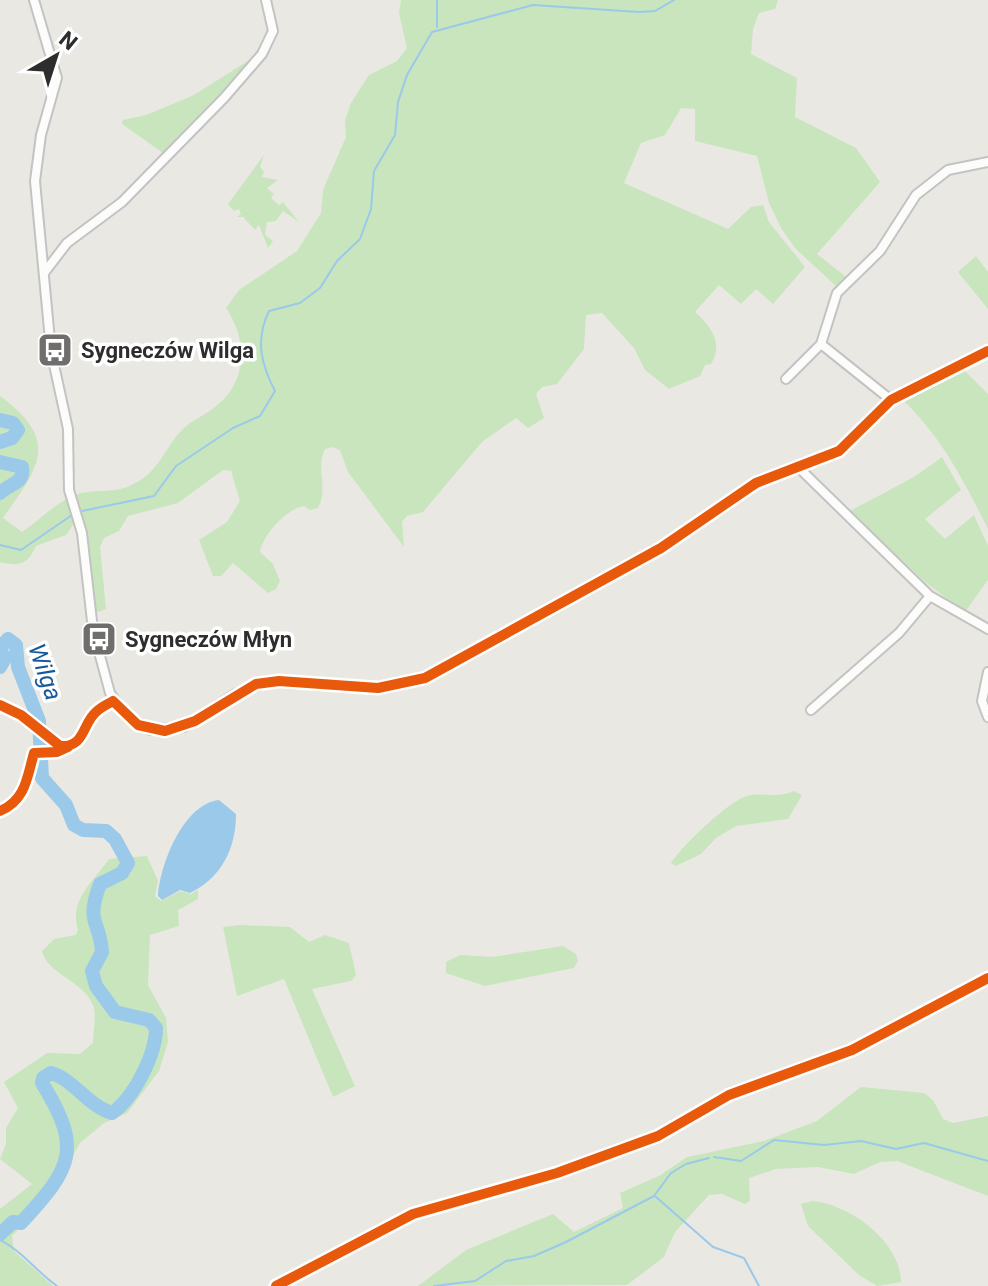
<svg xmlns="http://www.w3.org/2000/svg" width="988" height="1286" font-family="Roboto,sans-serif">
  <rect width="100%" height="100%" fill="#eae8e3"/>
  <!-- green -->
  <path fill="#c8e5be" d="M401,0H778L775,9L759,13L753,29L751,54L797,78L795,117L856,148L880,182L817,254L850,280L838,288L795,248L781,228L769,203L757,156L695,141V109L681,108L665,135L641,143L624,183L728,229L751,207L763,205L769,222L805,267L773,304L756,289L741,304L719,285L695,312C711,326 724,344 711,364L705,365L700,376L669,389L645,370L634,348L602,313L586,315L584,349L557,384L542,387L536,394L544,418L528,428L516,418L482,442L423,512L407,516L402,522L404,547L348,472L340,450L333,447L325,449C315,468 329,488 318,508L310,510L304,506C286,509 263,535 260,552L273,564L280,581L276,589L268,593L233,563L221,576H213L199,540L227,522L240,501L231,471L223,470L178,503L128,516L119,531L104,538L100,547L106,609L98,612L93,605L84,532L75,522L66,535L36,546C28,564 20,567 0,562V396C61,441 39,467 3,518L22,532C40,520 57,501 78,494C93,489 112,493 127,487C159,474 161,453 181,431C190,421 200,418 211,410C248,384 249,342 226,308L239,290L297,251L321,213L323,190L346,137L345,120L351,103L369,75L397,61L407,48L399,13Z
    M251,59L253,62L163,153L122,124L123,120L146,115L194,95Z
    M264,155L260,167L264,172L262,177L278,180L267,188L274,194L271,198L279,205L283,202L299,222L283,211L276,221L267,222L265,235L273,241L268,248L259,225L255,230L243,217H237L241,214L239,209L234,211L228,204Z
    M976,256L988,272V309L958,272Z
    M964,370L988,394V529C964,481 942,438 903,400Z
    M942,457L961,490L925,519L945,539L974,515L988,546V580L965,612L925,582L850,511L914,477Z
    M794,791L802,795L788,819L736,826L716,838L701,854L676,866L671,863C682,846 732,797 751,795C767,793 777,798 794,791Z
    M147,856L158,881L155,896L161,901L180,891L191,894L198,890V899L178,910L179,926L150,935L148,985L166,1018L168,1042L159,1071L127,1113L104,1123L80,1143L50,1197L12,1236L14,1251L53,1286H0V1209L32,1184L0,1159L6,1144V1128L18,1108L4,1082L47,1053L80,1054L93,1043C93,1032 97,1015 93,1005C84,981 47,974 42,951L54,939L76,935L78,930C69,900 92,883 109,859Z
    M240,925L290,927L309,942L325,935L349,943L356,975L351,981L312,989L355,1086L333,1097L284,979L237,996L223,927Z
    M563,946L576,954L578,961L574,968L485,986L446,973V962L460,955L492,957Z
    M861,1087L924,1093L933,1100L943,1119L953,1123L988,1116V1196L897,1161L880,1162L854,1174L818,1167L776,1169L749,1178L750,1201L745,1204L722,1194L709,1195L675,1232L664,1257L627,1285L418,1286L466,1250L553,1214L574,1232L623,1208L620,1193L659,1176L687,1157L764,1141L817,1121Z
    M812,1201C850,1204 901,1242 901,1282L877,1286L859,1275L808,1226L801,1204Z"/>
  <!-- water -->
  <path fill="#9ac9e9" d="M219,800L236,814C236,849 221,878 190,893L180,890L162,900L158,896C160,865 183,804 219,800Z"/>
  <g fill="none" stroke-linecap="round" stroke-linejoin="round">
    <!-- stream -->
    <path stroke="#9ac9e9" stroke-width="2" d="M437,0V27
      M82,511L154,496L176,466L233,428L260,416L275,391C261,364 255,340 269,311L300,303L320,288L337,261L360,239L371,209L374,171L395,135L398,102L407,75L432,32L533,5L639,12L655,11L674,0
      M0,545L21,550L72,515
      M714,1157L741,1161L774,1140L824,1145L861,1141L896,1149L924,1143L988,1161
      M655,1196L713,1247L744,1258L759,1286
      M0,1240C22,1251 37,1272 57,1286
      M434,1286L475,1281L506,1261L534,1256L566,1242L654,1196L671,1173L686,1164L709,1158"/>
    <!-- river -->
    <path stroke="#9ac9e9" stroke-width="14" d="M0,420L13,423L18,430L12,438L0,442
      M0,462L22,467C25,483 11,483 0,493
      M0,648L8,639L16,645L18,667L39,721L42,778L66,805L74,825L83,830L106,831L115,839L128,863L122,873L100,884C85,924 100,920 102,952L92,971L96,986L115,1012L149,1020L156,1028C156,1054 134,1098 112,1113C88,1106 73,1079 51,1073L43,1078L42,1083C83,1149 72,1168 21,1223L13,1222L0,1234
      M0,650L5,658L0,667"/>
    <defs>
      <path id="minor" d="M34,0L57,78L41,135L35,181L51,351L68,429L69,490L82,533L93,630L110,693L126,715L150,730L184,727L235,694L267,682L378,688L425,678L661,548L756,483L839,451L891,400L988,351
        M44,273L67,243L122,202L224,98L262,54L273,31L266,0
        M786,379L821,344
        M891,400L821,344L837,293L880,251L916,195L948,170L988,162
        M797,466L930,596L988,629
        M988,672L982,701L988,717
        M811,710L899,633L930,596"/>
      <path id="tertiary" d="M276,1286L413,1214L557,1173L658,1136L729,1095L852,1050L988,978"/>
    </defs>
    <!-- minor casing -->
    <use href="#minor" stroke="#c4c3c3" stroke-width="12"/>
    <!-- tertiary casing -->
    <use href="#tertiary" stroke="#c4c3c3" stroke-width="14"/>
    <!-- minor -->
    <use href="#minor" stroke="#fcfcfb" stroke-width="8"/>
    <!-- tertiary -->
    <use href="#tertiary" stroke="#fcfcfb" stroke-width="10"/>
    <defs>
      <path id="cycleway" d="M0,705L21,715L60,746C85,748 82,724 96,712C101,707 108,704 113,701L138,725L165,731L195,721L256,684L279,681L378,688L425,678L661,548L756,483L839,451L891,400L988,351
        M0,811C26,800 27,777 34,753L57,752L68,747
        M276,1286L413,1214L557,1173L658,1136L729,1095L852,1050L988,978"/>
    </defs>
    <!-- cycleway casing -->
    <use href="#cycleway" stroke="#fff" stroke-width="15"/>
    <!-- cycleway -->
    <use href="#cycleway" stroke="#e8590c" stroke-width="10"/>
  </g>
  <!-- icons -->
  <defs>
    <symbol id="bus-square" viewBox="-11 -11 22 22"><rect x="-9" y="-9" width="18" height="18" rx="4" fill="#6f6e6d" stroke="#fff"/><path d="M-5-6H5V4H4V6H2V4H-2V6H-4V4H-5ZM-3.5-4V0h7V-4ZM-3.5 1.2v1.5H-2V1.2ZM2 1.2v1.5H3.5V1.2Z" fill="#fff"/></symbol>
  </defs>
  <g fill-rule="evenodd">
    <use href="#bus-square" x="35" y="330" width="40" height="40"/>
    <use href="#bus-square" x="79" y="619" width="40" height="40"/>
  </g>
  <g text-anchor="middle" stroke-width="7" stroke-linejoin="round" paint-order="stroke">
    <!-- poi labels -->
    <g font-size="22" font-weight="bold" fill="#2d2d2d" stroke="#fff" text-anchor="start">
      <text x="81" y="358">Sygneczów Wilga</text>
      <text x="125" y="647">Sygneczów Młyn</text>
    </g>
    <!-- water labels -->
    <g font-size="24" font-style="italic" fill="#13599b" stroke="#fff">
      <text transform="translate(45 672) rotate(71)" y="8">Wilga</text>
    </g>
  </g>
  <!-- north arrow -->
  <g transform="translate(56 56) rotate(39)" stroke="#ffffff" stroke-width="6" paint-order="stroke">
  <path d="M0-6L14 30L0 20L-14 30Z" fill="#2d2d2d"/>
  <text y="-12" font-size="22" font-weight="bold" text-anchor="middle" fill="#2d2d2d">N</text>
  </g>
</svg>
